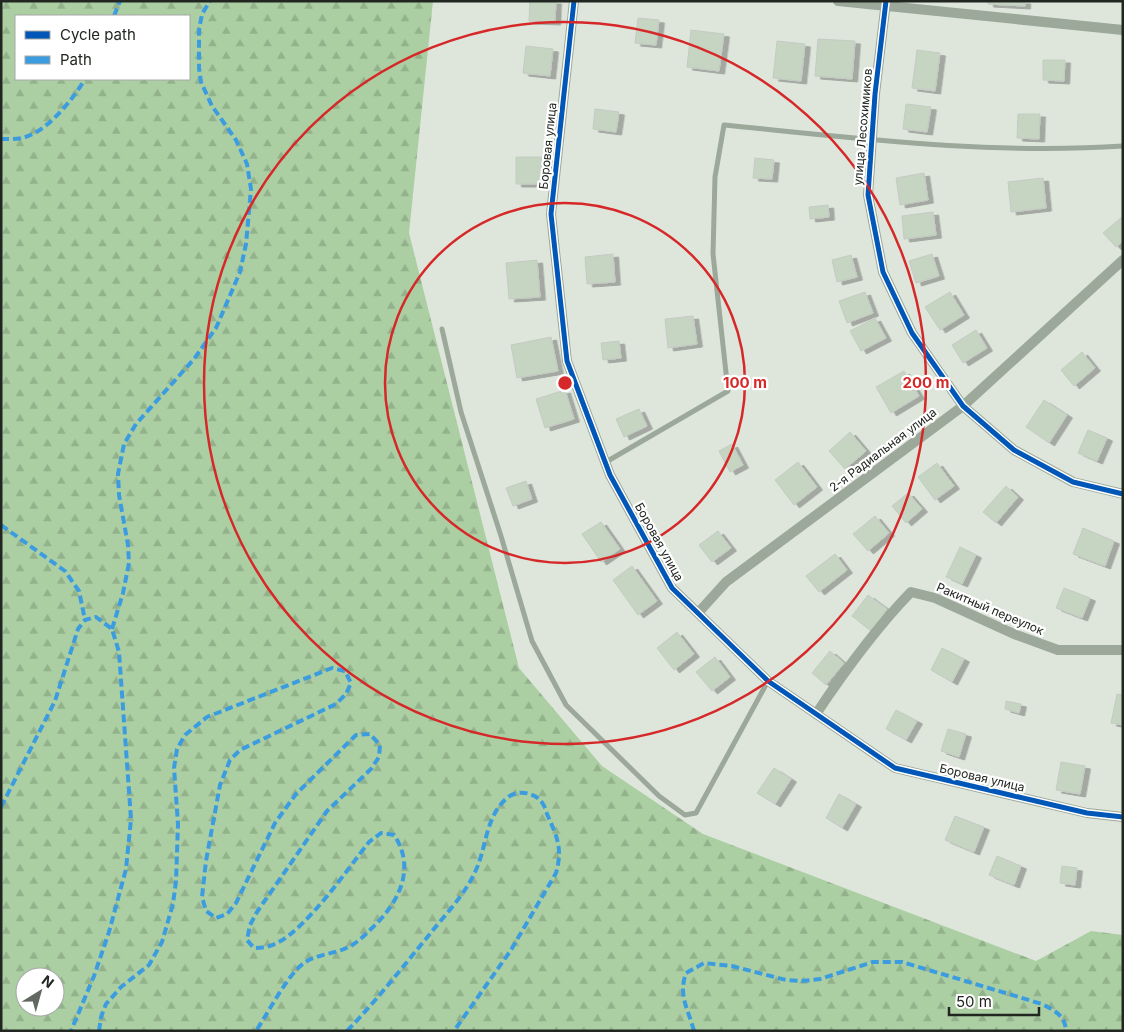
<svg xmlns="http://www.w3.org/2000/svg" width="1124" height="1032" font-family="Inter,sans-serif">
  <defs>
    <pattern id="forest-firs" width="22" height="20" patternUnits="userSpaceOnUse" patternTransform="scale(1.25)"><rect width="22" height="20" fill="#abcfa3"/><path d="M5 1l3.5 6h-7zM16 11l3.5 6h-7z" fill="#93b28c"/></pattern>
    <filter id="shadow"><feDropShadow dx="5.5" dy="3" stdDeviation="0" flood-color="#0004"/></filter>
  </defs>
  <rect width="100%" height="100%" fill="#dee6dc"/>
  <!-- forest -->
  <path fill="url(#forest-firs)" fill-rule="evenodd" d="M1,1H433L409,233L519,668L602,766L703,834L1036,961L1091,931L1123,935V1031H1ZM16,16H189V79H16ZM25,977H55V1007H25Z"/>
  <!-- building -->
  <path fill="#c6d5c2" stroke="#c4cac3" filter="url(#shadow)" d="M530,1H556L555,22L529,21Z
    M988,1H1025V6L988,4Z
    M638,18L659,20L656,45L635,43Z
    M691,30L724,34L719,71L687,67Z
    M818,39L855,41L852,79L815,76Z
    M777,41L805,44L801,81L773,78Z
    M526,46L553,49L550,76L523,73Z
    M917,50L940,53L935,91L912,88Z
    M1043,60H1065L1064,81L1043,80Z
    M906,104L931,107L927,132L903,129Z
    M595,109L619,112L616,132L593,129Z
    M1018,114H1040L1039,139L1017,138Z
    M516,157H542V184H516Z
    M755,158L774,160L772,179L753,178Z
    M924,173L928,200L900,205L896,178Z
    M1043,178L1046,208L1011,212L1008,182Z
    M828,205L829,217L810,219L809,207Z
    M933,212L936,235L904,239L902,216Z
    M1123,216V241L1116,247L1103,233Z
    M613,254L615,282L587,284L585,257Z
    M932,254L939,276L916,283L909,261Z
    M851,255L857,277L837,282L832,260Z
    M537,260L540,297L509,299L506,263Z
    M865,292L873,313L847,323L839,301Z
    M950,292L964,315L940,330L925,307Z
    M693,316L697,344L668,348L665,319Z
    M875,318L886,338L861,351L850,331Z
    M976,330L987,348L963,363L952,345Z
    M551,337L558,371L517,378L511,345Z
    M619,341L621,358L603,360L601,343Z
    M1082,352L1095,368L1074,386L1061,370Z
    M904,371L919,396L891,413L876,387Z
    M565,390L574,419L545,428L536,399Z
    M1044,400L1067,415L1049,443L1026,427Z
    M639,409L647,426L624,437L616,419Z
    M1088,430L1107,438L1097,461L1078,453Z
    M850,432L866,451L845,469L829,451Z
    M732,444L743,465L730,472L719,451Z
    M798,462L817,487L794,505L775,480Z
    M937,463L954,486L935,500L918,477Z
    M526,481L532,499L513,506L506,488Z
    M1006,486L1018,497L996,523L983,512Z
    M908,493L922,509L906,523L892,506Z
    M875,516L889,533L868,551L853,534Z
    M601,522L620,549L601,562L582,534Z
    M1083,528L1114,541L1105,566L1073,554Z
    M718,531L731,548L712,562L699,545Z
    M960,547L976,555L962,584L946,577Z
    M835,554L847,570L819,592L806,576Z
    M632,566L657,601L638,615L613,580Z
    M1064,588L1090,598L1082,618L1056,608Z
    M868,595L887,609L871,631L852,616Z
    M677,632L694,654L674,670L657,648Z
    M942,648L964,659L952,682L931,670Z
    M830,651L844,663L826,685L812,673Z
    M715,657L730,677L712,691L696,672Z
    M1117,694L1123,695V725L1111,723Z
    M1006,701L1021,704L1019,713L1005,709Z
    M896,710L917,721L906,740L886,729Z
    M948,729L966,734L959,757L941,751Z
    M1061,762L1085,766L1080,794L1056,790Z
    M774,768L791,779L775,804L757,793Z
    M839,794L856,804L842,828L826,818Z
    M955,816L984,827L974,852L945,840Z
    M997,856L1021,866L1014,885L989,875Z
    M1062,866L1077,868L1075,885L1060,883Z"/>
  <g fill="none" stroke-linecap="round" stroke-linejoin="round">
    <!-- lane -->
    <path stroke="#9ca899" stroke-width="5" d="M442,329L461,412L501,536L532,641L566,705L659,796L685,815L696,813L768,681
      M606,462L728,391L713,254L715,177L724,125C856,138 989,155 1123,146"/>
    <!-- street -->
    <path stroke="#9ca899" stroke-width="10" d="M574,1L551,214L567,361L610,475L672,588L768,681L895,768L1087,813L1123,817
      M838,1L1123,30
      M886,1L875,94L868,195L883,272L912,333L963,406L1014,450L1073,482L1123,494
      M698,613L726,582L963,406L1123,260
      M816,714C844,672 876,628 911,592L935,598L1014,634L1058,650H1123"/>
    <!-- quiet -->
    <path stroke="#3c9ce0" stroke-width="4" stroke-dasharray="8 4" stroke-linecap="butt" d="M114,16L120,1
      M1,139C10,139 19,140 28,136C50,128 73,99 85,79
      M1,525L65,571L79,591L85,620
      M112,629L123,593L129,563L128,545L119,495L118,474L124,444L136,424L194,359L216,328L240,272L246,244L251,189L247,164L236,140L212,106L201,82L199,68V30L202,14L210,1
      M1,807L55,701L78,629L85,620L96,617L112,629L119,652L131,819L126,869L109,932L94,976L71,1031
      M99,1031L101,1017L106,1004L121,987L149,965L162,942L173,904L176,881L178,824L174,768L177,749L185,735L207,717L332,668L345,671L351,683L346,694L336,704L240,750L230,760L220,785L206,861L202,897L206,911L216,918L227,914L236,903L275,823L296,794L356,735L370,734L380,745L379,757L371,769L327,811L257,912L250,925L247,940L254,948C262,948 269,947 277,943C307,928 347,870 369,842L381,833L394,835C417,869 398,904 371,929C363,937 355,945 344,949C332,954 315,955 304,963C288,974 268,1013 256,1031
      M347,1031C376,1001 402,968 429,935C444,916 463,897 474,874C487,850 484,818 507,798C517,789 536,792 543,804C545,807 546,811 547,814C557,837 563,848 556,873L511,950L454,1031
      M694,1031C688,1008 678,996 686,973L704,963L732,966L786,980L802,981L820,979L873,962H902L1042,1004C1055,1011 1065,1015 1066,1031"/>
    <defs>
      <path id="cycleway" d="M574,1L551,214L567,361L610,475L672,588L768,681L895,768L1087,813L1123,817
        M886,1L875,94L868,195L883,272L912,333L963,406L1014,450L1073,482L1123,494"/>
    </defs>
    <!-- cycleway casing -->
    <use href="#cycleway" stroke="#fff" stroke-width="8"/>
    <!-- cycleway -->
    <use href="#cycleway" stroke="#0057b8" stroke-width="5"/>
  </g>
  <!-- distance rings -->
  <g fill="none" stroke="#d62828" stroke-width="2.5">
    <circle cx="565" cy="383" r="180"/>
    <circle cx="565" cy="383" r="361"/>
  </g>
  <g text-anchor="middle" stroke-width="4.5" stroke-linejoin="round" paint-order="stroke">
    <!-- street labels -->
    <g font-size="12" fill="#212620" stroke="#fff">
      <text transform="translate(863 127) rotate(-85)" y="4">улица Лесохимиков</text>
      <text transform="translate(548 146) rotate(-84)" y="4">Боровая улица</text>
      <text transform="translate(883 450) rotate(-37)" y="4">2-я Радиальная улица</text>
      <text transform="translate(659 542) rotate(61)" y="4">Боровая улица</text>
      <text transform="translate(990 609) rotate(23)" y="4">Ракитный переулок</text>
      <text transform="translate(982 778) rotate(13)" y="4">Боровая улица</text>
    </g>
  </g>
  <circle cx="565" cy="383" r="8" fill="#d62828" stroke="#fff" stroke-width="2.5"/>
  <g font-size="15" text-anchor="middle" font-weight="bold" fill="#d62828" stroke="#fff" stroke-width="4.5" stroke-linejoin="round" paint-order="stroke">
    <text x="745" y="388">100 m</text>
    <text x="926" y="388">200 m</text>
  </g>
  <!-- border -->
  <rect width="1124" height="1032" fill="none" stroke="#212620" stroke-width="5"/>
  <!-- legend -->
  <rect x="15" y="15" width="175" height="65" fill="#ffffff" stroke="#a6a8a6"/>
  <rect x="25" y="31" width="25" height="8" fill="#0057b8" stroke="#a6a8a6"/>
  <text x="60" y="40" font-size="15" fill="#212620">Cycle path</text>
  <rect x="25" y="56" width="25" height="8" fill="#3c9ce0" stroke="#a6a8a6"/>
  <text x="60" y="65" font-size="15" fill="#212620">Path</text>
  <!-- north arrow -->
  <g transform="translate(40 992) rotate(37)"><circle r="24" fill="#ffffff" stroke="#a6a8a6"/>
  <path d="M0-4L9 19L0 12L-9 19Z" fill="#636962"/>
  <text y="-8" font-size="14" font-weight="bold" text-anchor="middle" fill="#212620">N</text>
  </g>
  <!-- scale -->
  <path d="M949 1007v8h90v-8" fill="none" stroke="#212620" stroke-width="2.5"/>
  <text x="956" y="1007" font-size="15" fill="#212620" stroke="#ffffff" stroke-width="4" paint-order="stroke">50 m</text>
</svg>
